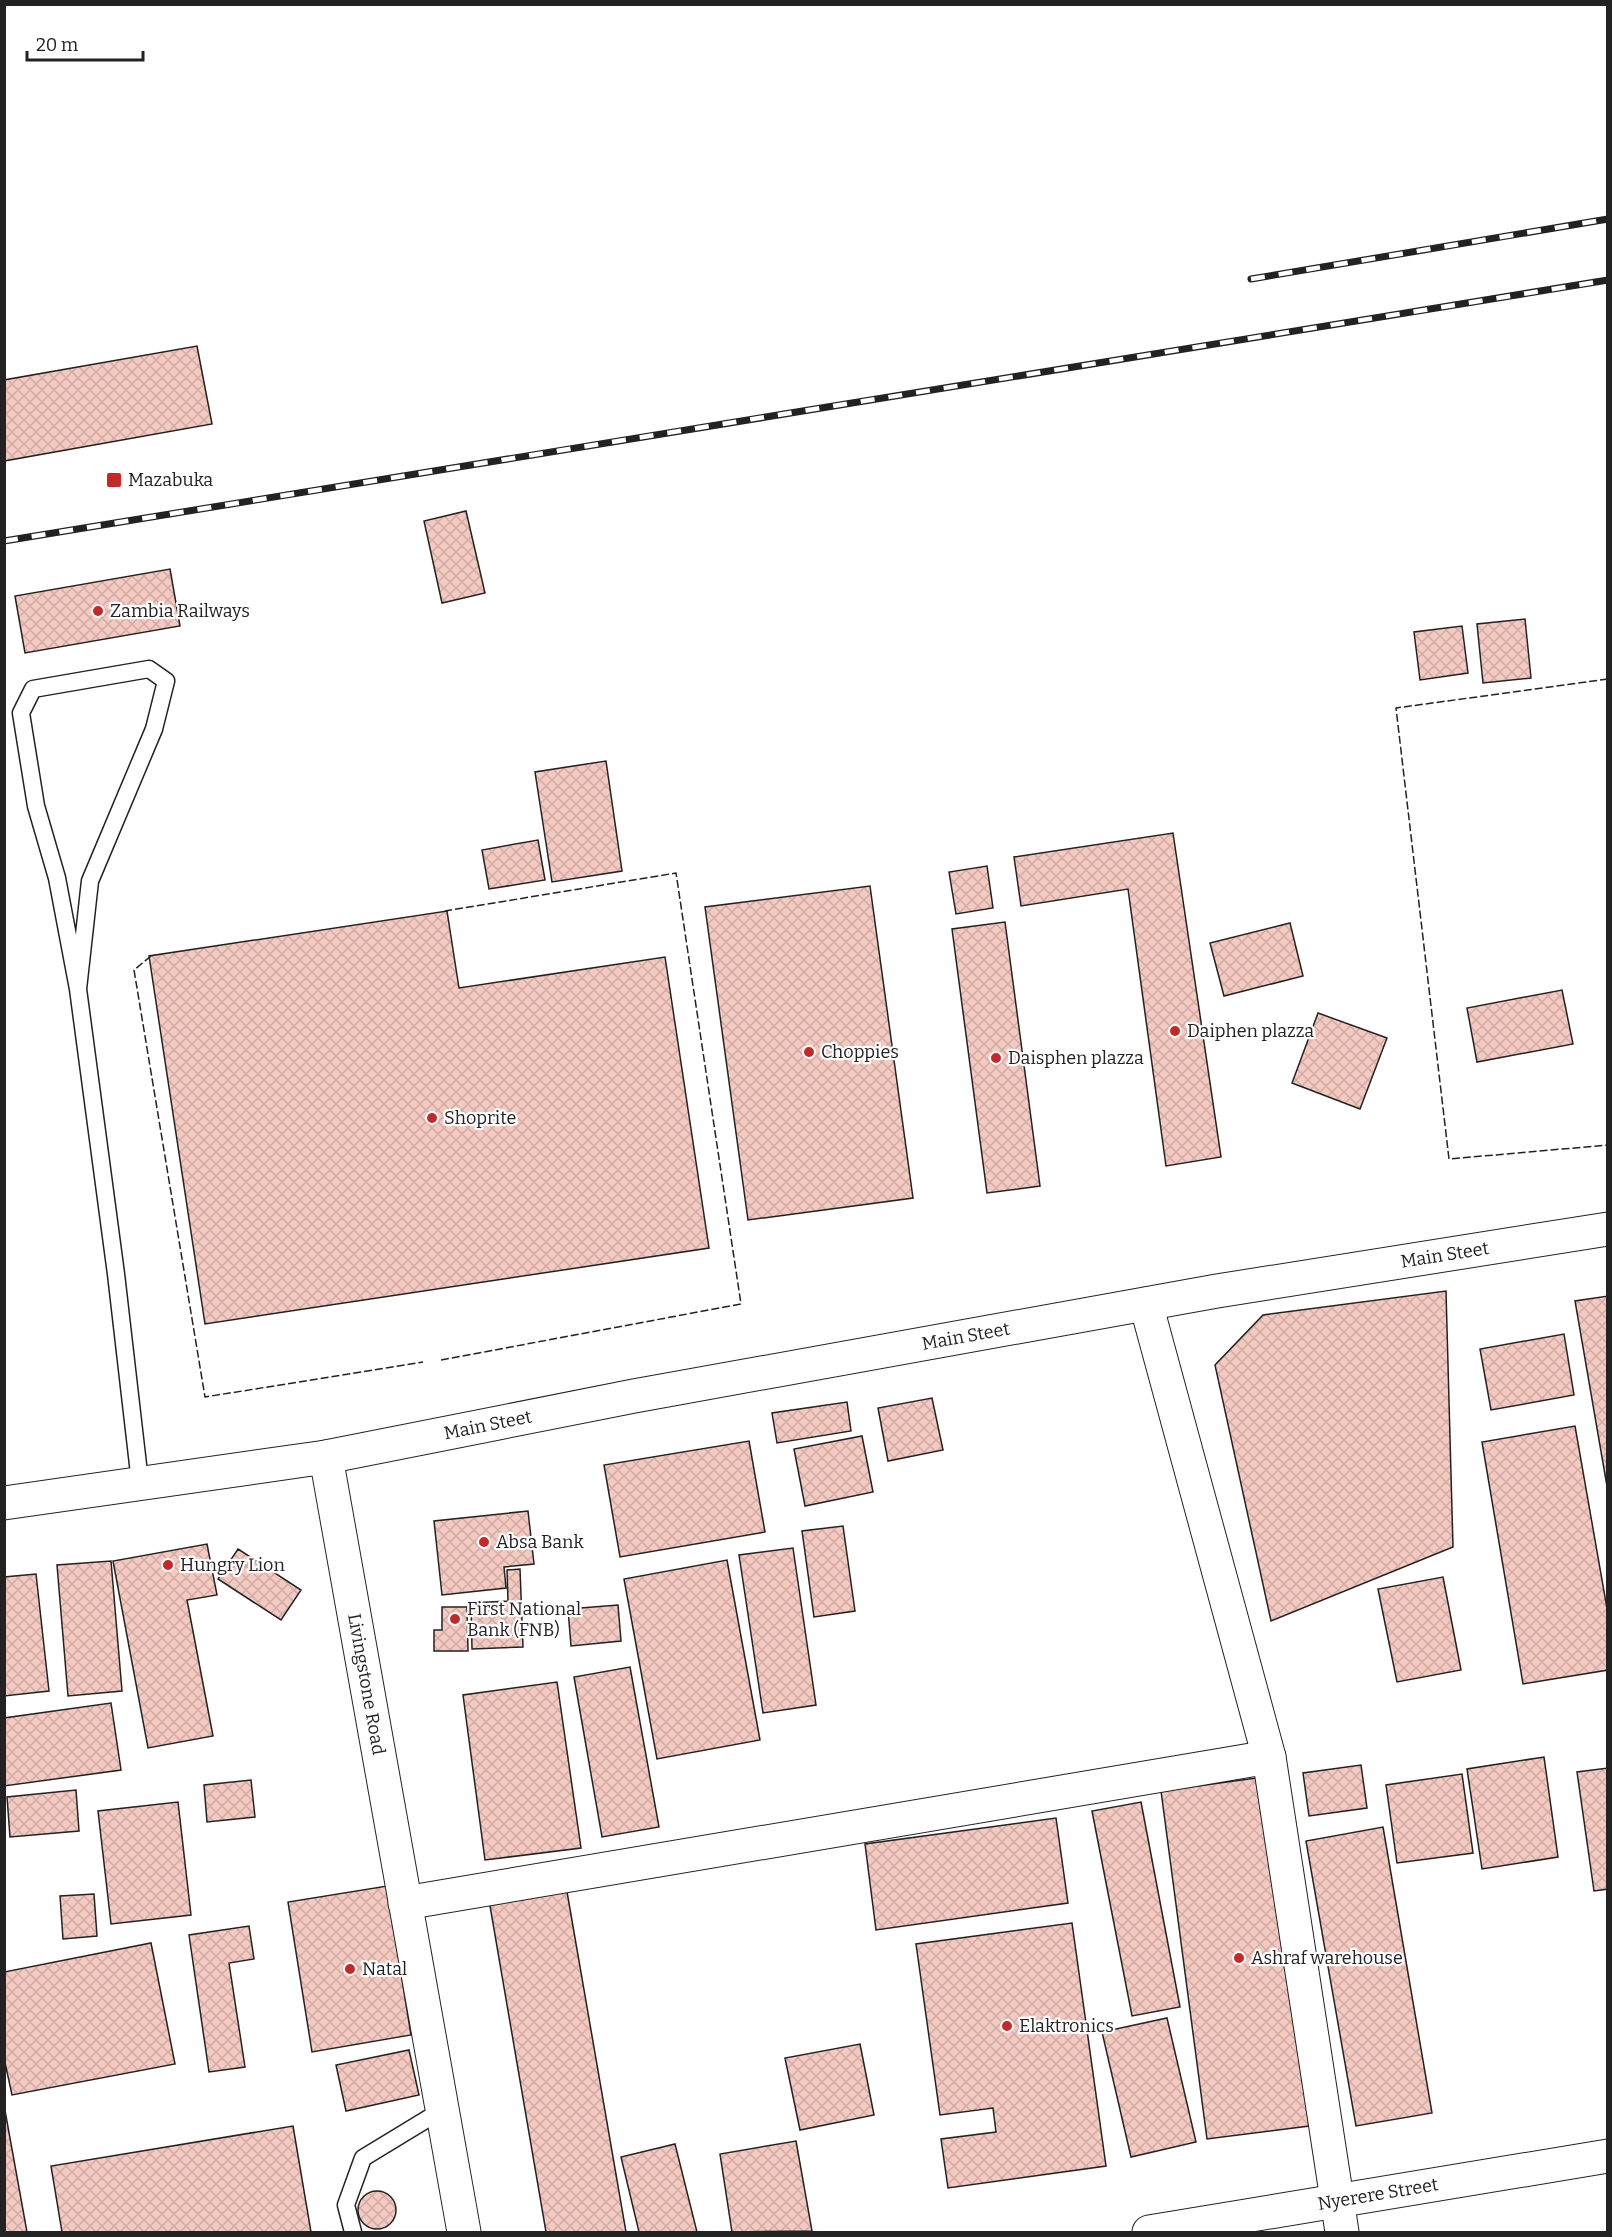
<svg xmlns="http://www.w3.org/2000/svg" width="1612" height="2237" font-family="Bitter,serif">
  <defs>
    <pattern id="building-cross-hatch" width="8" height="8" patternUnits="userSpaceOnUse" patternTransform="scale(1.5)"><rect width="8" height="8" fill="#f3c9c0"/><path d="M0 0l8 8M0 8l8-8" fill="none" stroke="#d0aca5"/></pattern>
  </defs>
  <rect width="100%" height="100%" fill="#fff"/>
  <!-- building -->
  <path fill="url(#building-cross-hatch)" stroke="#222" stroke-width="1.5" d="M197,346L212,424L4,461V380Z
    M466,511L485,593L442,603L424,521Z
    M170,569L180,626L25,653L15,596Z
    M1525,619L1531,678L1483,683L1477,624Z
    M1462,626L1468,673L1420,680L1414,632Z
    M606,761L622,871L552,882L535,772Z
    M1173,833L1221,1157L1166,1166L1128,889L1021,906L1014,857Z
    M538,840L545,880L489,889L482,850Z
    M987,866L993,908L956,914L949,872Z
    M870,886L913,1198L748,1220L705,907Z
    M447,911L459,988L665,957L709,1248L205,1324L149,956Z
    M1005,922L1040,1186L987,1193L952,929Z
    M1290,923L1303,976L1224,996L1210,943Z
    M1562,990L1573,1044L1477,1062L1467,1008Z
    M1318,1013L1387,1038L1360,1109L1292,1083Z
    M1446,1291L1453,1547L1271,1621L1215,1365L1263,1315Z
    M1608,1296V1492L1575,1301Z
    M1564,1334L1574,1395L1491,1410L1480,1349Z
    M932,1398L943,1450L888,1461L878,1408Z
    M847,1402L851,1431L777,1443L772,1413Z
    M1575,1426L1608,1614V1670L1523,1684L1482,1442Z
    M862,1436L873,1492L805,1506L794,1449Z
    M749,1441L765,1532L620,1557L604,1465Z
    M528,1511L534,1564L504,1567L506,1588L442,1595L434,1521Z
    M843,1526L855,1611L814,1617L802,1531Z
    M207,1544L217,1595L187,1600L213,1736L148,1748L113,1561Z
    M793,1548L816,1705L763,1713L739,1555Z
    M238,1549L301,1590L281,1620L218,1579Z
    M727,1560L760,1740L657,1759L624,1579Z
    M111,1561L122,1691L68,1696L57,1565Z
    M520,1569L523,1647L472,1649L471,1603L508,1601L507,1570Z
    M36,1574L49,1691L4,1696V1577Z
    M1443,1577L1461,1670L1397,1682L1378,1589Z
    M618,1605L621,1641L571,1646L568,1609Z
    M442,1607H467L468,1651H434V1630H442Z
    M630,1667L659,1827L602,1837L574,1677Z
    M557,1682L581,1848L485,1860L463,1695Z
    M111,1703L121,1770L4,1786V1718Z
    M1544,1757L1558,1857L1482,1869L1467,1769Z
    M1361,1765L1367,1808L1309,1816L1303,1773Z
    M1608,1768V1889L1594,1891L1577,1772Z
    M1462,1774L1473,1853L1397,1863L1386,1785Z
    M1271,1776L1317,2125L1207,2139L1161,1791Z
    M251,1780L255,1817L207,1822L204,1785Z
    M76,1790L79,1831L10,1837L7,1797Z
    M178,1802L191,1915L111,1924L98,1811Z
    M1141,1802L1180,2007L1132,2016L1092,1811Z
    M1056,1818L1068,1903L876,1930L865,1844Z
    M1383,1827L1432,2113L1356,2126L1306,1841Z
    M387,1886L411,2035L312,2052L288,1902Z
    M566,1886L626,2232H546L489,1900Z
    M94,1894L97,1936L63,1939L60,1896Z
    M1072,1923L1106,2166L948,2188L941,2139L996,2132L993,2108L940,2115L916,1944Z
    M249,1926L254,1959L229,1963L245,2067L209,2072L189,1935Z
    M151,1943L175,2064L12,2095L4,2058V1972Z
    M1167,2018L1196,2142L1131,2157L1102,2032Z
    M860,2044L874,2115L800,2130L785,2058Z
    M409,2050L419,2095L346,2111L336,2065Z
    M4,2105L27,2232H4Z
    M293,2126L311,2232H62L51,2166Z
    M796,2141L812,2231L732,2232L720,2154Z
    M675,2144L697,2232H639L621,2157Z
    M358 2210a19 19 0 1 1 38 0a19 19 0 1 1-38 0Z"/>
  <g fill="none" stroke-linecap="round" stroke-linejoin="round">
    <defs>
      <path id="lane" d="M78,989L90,881L154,729L166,681L149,669L33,689L21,713L36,806L57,878L78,989L116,1274L140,1482
        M353,2232L346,2205L363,2158L442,2110"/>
      <g id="street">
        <path d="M1146,1304L1269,1757"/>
        <path id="s1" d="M326,1457L634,1396L1217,1291L1608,1229"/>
        <path d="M405,1903L1269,1757L1342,2232"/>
        <path id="s2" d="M1149,2232L1608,2156"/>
      </g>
      <g id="highway">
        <path id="s3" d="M4,1503L326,1457L464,2232"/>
      </g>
    </defs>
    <!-- lane casing -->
    <use href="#lane" stroke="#222" stroke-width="19"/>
    <!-- street casing -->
    <use href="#street" stroke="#222" stroke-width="35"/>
    <!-- highway casing -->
    <use href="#highway" stroke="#222" stroke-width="35"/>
    <!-- lane -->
    <use href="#lane" stroke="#fff" stroke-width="16"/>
    <!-- street -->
    <use href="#street" stroke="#fff" stroke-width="33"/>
    <!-- highway -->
    <use href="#highway" stroke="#fff" stroke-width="33"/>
    <defs>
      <path id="rail" d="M1251,279L1608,219
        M4,541L1608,280"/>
    </defs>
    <!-- rail casing -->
    <use href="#rail" stroke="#222" stroke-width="7"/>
    <!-- rail -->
    <use href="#rail" stroke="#fff" stroke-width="4.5" stroke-dasharray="14" stroke-linecap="butt"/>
    <!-- fence -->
    <path stroke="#222" stroke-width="1.5" stroke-dasharray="8 3" stroke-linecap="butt" d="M1608,679L1396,708L1449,1159L1608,1145
      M151,956L134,970L205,1397L423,1362
      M441,1360L741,1304L676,873L445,911"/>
  </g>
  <!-- markers -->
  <g fill="#c62828" stroke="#fff" stroke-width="2">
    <rect x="106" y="472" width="16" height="16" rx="3"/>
    <circle cx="98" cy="611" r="6"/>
    <circle cx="1175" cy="1031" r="6"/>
    <circle cx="809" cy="1052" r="6"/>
    <circle cx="996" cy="1058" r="6"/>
    <circle cx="432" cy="1118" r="6"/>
    <circle cx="484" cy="1542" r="6"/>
    <circle cx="168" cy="1565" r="6"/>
    <circle cx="455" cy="1619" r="6"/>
    <circle cx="1239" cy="1958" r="6"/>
    <circle cx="350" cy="1969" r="6"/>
    <circle cx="1007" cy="2026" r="6"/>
  </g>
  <g text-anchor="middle" stroke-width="4.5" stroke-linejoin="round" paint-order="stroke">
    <!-- poi labels -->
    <g font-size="18" fill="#222" stroke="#fff" text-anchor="start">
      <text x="128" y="486">Mazabuka</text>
      <text x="110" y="617">Zambia Railways</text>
      <text x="1187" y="1037">Daiphen plazza</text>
      <text x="821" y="1058">Choppies</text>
      <text x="1008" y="1064">Daisphen plazza</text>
      <text x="444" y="1124">Shoprite</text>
      <text x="496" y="1548">Absa Bank</text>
      <text x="180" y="1571">Hungry Lion</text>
      <text x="467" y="1615">First National<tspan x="467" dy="21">Bank (FNB)</tspan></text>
      <text x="1251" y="1964">Ashraf warehouse</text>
      <text x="362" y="1975">Natal</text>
      <text x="1019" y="2032">Elaktronics</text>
    </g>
    <!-- street labels -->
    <g font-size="18" fill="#222" stroke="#fff">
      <text dy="6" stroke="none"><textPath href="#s1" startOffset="1137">Main Steet</textPath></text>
      <text dy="6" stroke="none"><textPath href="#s1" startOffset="651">Main Steet</textPath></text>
      <text dy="6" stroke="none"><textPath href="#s1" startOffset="165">Main Steet</textPath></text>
      <text dy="6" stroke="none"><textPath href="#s3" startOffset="556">Livingstone Road</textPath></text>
      <text dy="6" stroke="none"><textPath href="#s2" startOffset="232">Nyerere Street</textPath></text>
    </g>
  </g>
  <!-- border -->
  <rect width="1612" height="2237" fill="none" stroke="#222222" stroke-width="12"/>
  <!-- scale -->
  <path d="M27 51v9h116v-9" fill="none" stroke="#222222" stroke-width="3"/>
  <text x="36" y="51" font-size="18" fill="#222222" stroke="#ffffff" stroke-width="4.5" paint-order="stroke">20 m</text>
</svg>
